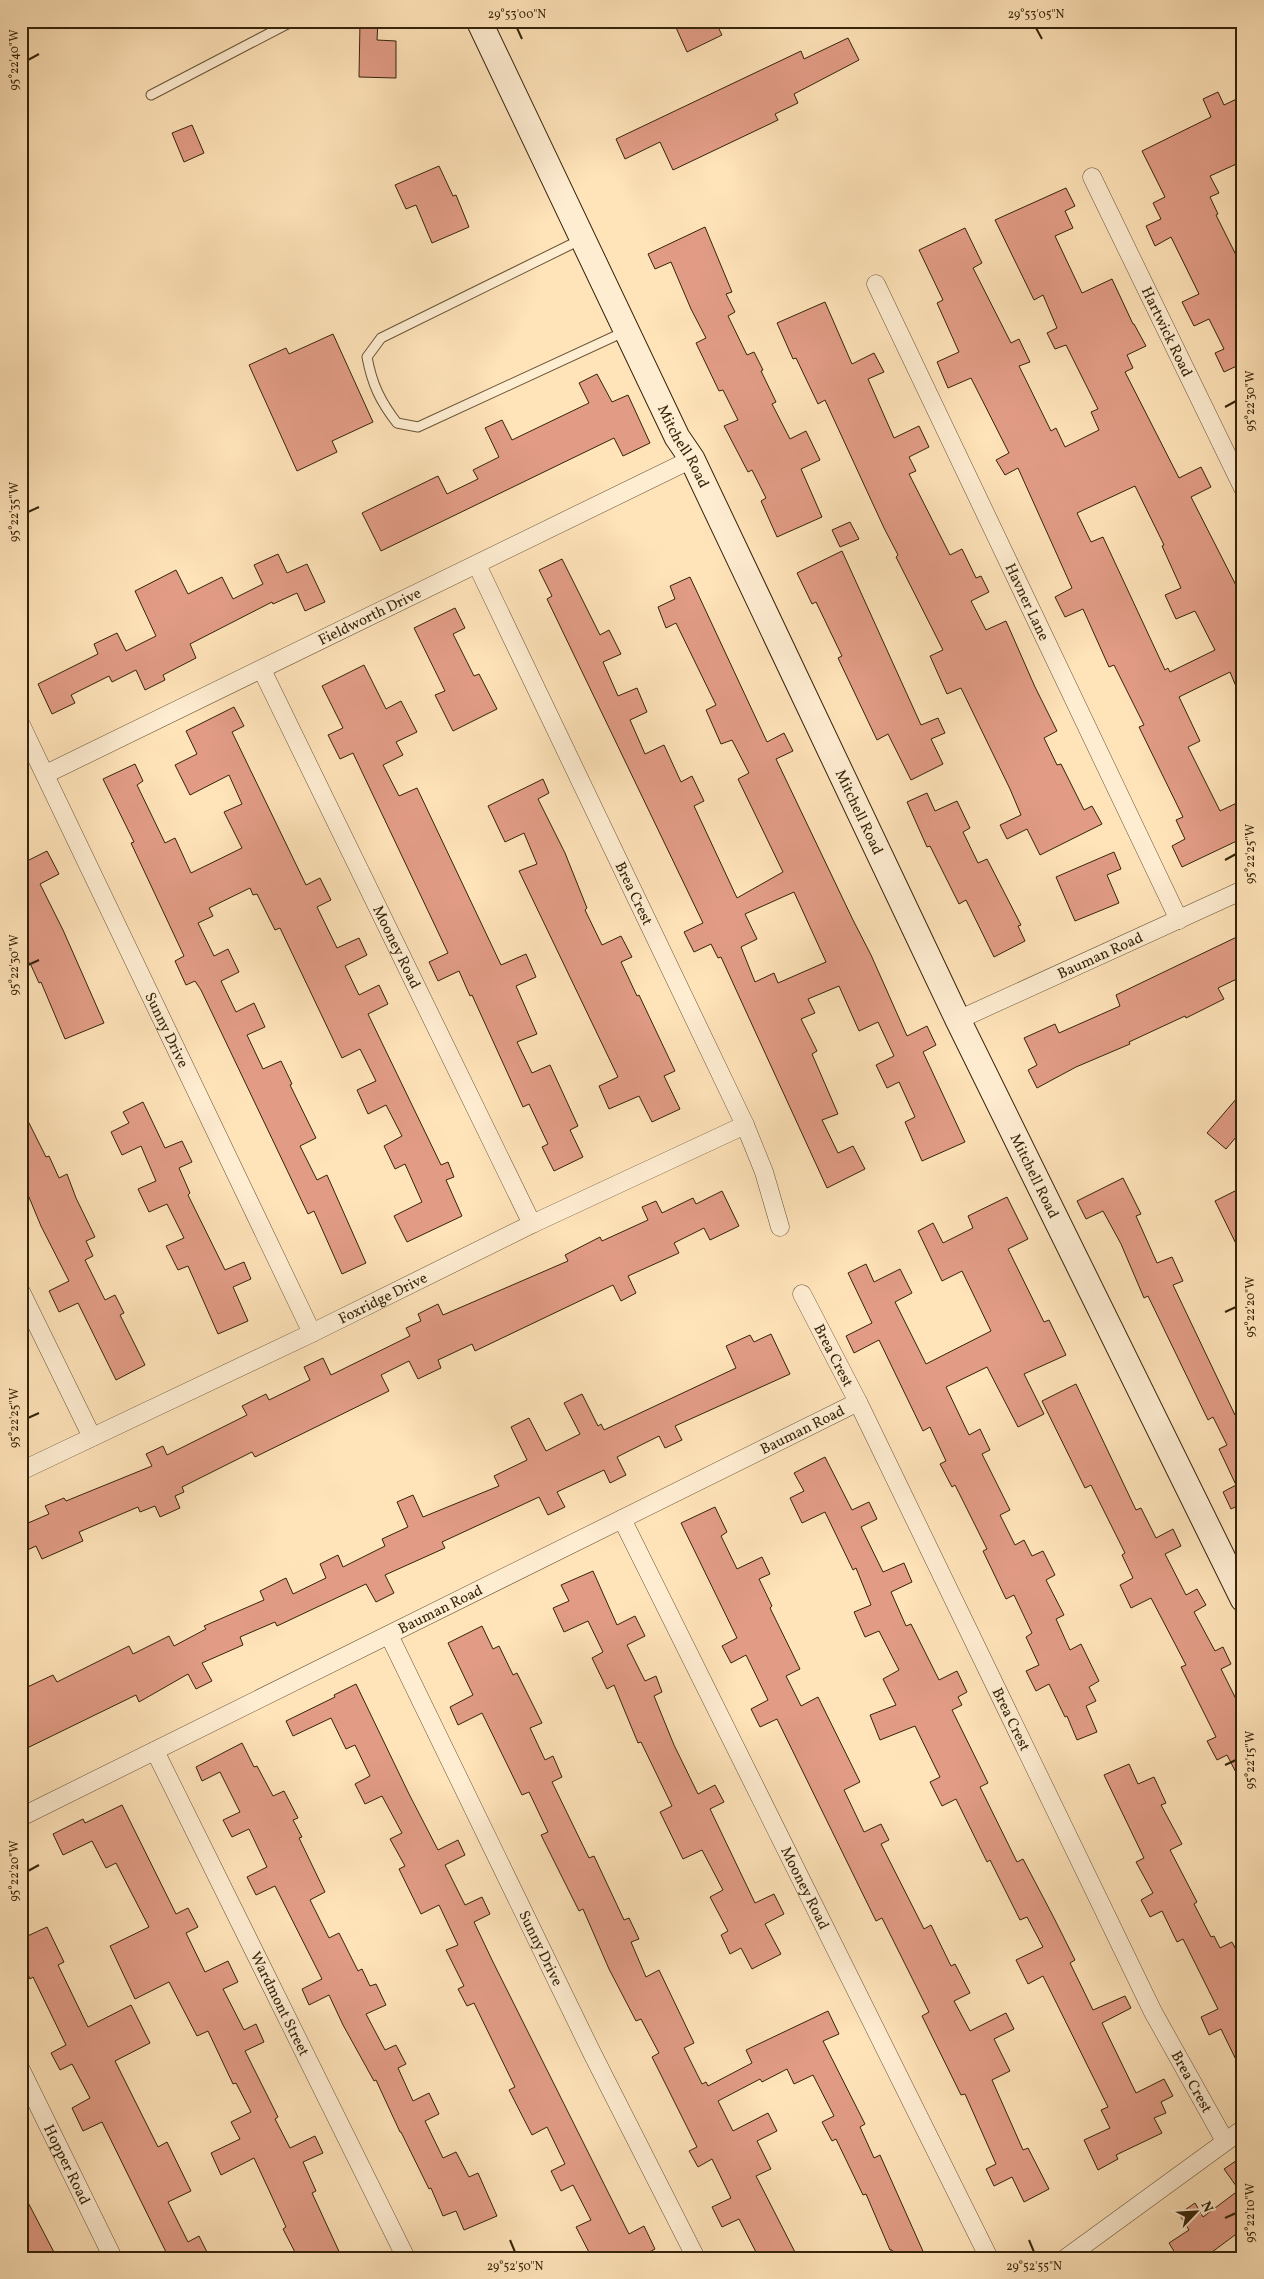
<svg xmlns="http://www.w3.org/2000/svg" width="1264" height="2279" font-family="Vollkorn,serif">
  <rect width="100%" height="100%" fill="#ffe3b9"/>
  <filter id="stains"><feTurbulence type="fractalNoise" baseFrequency=".004" numOctaves="4"/><feColorMatrix values="0 0 0 0 .2 0 0 0 0 .09 0 0 0 0 .02 0 0 0 .5 -.17"/></filter>
  <radialGradient id="worn" r=".72"><stop offset=".6" stop-color="#630" stop-opacity="0"/><stop offset="1" stop-color="#630" stop-opacity=".3"/></radialGradient>
  <!-- building -->
  <path fill="#e29c86" stroke="#352409" fill-rule="evenodd" d="M360,21H378L377,40L396,41V78L359,77Z
    M673,21H715L722,35L687,52Z
    M848,38L859,60L794,94L798,103L775,114L778,120L673,170L660,142L625,159L616,139L801,51L804,59Z
    M1218,92L1224,105L1243,96V161L1210,176L1219,193L1210,197L1218,214L1216,215L1243,269V363L1224,372L1215,353L1224,349L1209,319L1194,326L1182,302L1199,294L1171,237L1155,246L1146,226L1161,219L1153,203L1165,197L1142,151L1211,117L1203,99Z
    M192,125L204,153L184,162L172,133Z
    M439,166L453,196L456,195L469,227L432,243L416,205L406,209L395,185Z
    M1066,188L1075,206L1065,211L1073,228L1055,236L1082,293L1112,279L1133,324H1134L1146,346L1127,355L1133,368L1125,372L1179,478L1201,467L1211,487L1191,497L1243,599V703L1230,672L1179,697L1200,741L1188,747L1220,811L1243,800V838L1182,867L1172,846L1185,839L1176,820L1183,817L1139,727L1144,725L1114,665L1109,667L1083,609L1065,617L1055,597L1072,588L1018,468L1005,475L996,460L1009,453L971,378L948,388L937,362L959,352L937,303L943,300L919,250L965,228L982,263L973,268L1011,343L1019,339L1030,362L1019,366L1051,431L1056,428L1065,447L1099,430L1091,412L1098,409L1066,345L1055,349L1047,333L1057,328L1043,295L1034,300L995,220ZM1135,486L1164,545L1162,546L1181,588L1165,595L1176,619L1195,611L1215,650L1170,672L1168,668L1165,670L1103,537L1091,542L1077,513Z
    M705,227L732,292L726,294L735,312L728,316L747,355L754,352L763,370L761,371L776,402L772,404L790,439L806,431L820,460L801,469L822,517L777,537L761,501L766,498L752,470L748,472L724,426L738,420L723,390L719,391L696,343L706,338L691,309L671,262L655,269L648,254Z
    M825,302L852,364L874,353L884,372L868,379L894,438L919,426L929,447L909,457L916,471L909,474L950,555L962,549L976,578L981,576L989,592L971,601L986,630L1006,621L1035,687L1057,731L1044,738L1057,765L1061,764L1084,810L1092,806L1102,824L1040,855L1027,829L1007,839L1000,825L1021,815L1010,789L961,688L947,694L930,656L943,650L896,557L898,555L884,528L825,400L818,404L796,358L793,359L777,323Z
    M333,334L373,422L332,441L337,452L297,471L249,365L286,348L289,354Z
    M597,374L612,402L628,395L650,443L623,456L614,438L381,551L362,513L438,476L447,494L478,479L473,470L499,457L485,428L502,420L512,440L589,403L579,383Z
    M850,522L859,539L840,547L832,530Z
    M842,551L921,725L938,718L945,733L931,739L943,764L911,780L888,734L877,740L838,658L842,656L816,602L812,604L797,573Z
    M278,554L287,573L307,564L325,602L305,611L297,593L273,604L272,602L190,644L196,658L163,675L165,680L145,690L136,670L112,682L109,676L71,695L75,703L52,714L38,684L98,654L94,644L117,633L126,651L156,636L135,591L176,570L188,594L222,577L233,599L263,584L254,565Z
    M562,559L600,635L609,630L621,654L603,662L618,696L637,688L647,712L630,720L645,754L664,745L681,782L692,776L704,801L694,806L737,898L783,872L738,779L749,773L732,740L721,744L706,710L716,705L676,623L666,628L658,607L675,599L670,586L690,577L767,742L784,733L793,751L776,759L853,920L871,955L907,1036L927,1026L936,1045L923,1052L965,1142L922,1161L905,1122L915,1117L899,1082L887,1088L876,1065L894,1056L878,1022L859,1031L839,986L808,999L815,1013L801,1019L817,1051L812,1054L838,1114L822,1120L838,1153L853,1146L865,1169L827,1188L721,957L718,958L711,944L694,952L684,932L703,923L547,599L552,596L539,570ZM794,892L826,962L778,983L774,973L755,982L741,947L757,939L745,914Z
    M455,608L465,628L453,634L474,676L479,674L497,709L453,731L435,695L445,691L414,628Z
    M364,665L386,709L401,701L417,732L396,742L403,755L383,765L399,796L417,788L501,965L526,954L536,977L516,986L537,1034L517,1042L532,1073L550,1065L578,1126L570,1130L583,1157L554,1171L542,1147L548,1144L529,1104L523,1107L472,995L470,996L459,971L438,981L429,962L448,953L353,753L340,759L328,735L343,728L322,686Z
    M234,707L244,726L232,732L306,885L320,878L331,900L317,907L337,948L359,938L367,955L345,966L359,995L379,985L388,1004L368,1014L441,1165L448,1162L454,1177L446,1180L462,1216L407,1242L394,1216L422,1202L405,1164L395,1169L384,1146L402,1136L386,1105L368,1114L357,1090L376,1081L360,1049L342,1058L280,928L275,930L257,894L253,895L250,888L209,908L213,916L198,923L214,956L228,949L239,972L221,981L236,1012L254,1003L265,1027L247,1035L263,1069L281,1061L292,1084L290,1085L316,1138L300,1146L317,1180L327,1175L366,1263L342,1274L314,1211L308,1214L201,990L195,981L186,985L175,961L184,956L131,843L134,842L103,779L135,764L143,781L137,785L165,843L175,838L191,873L242,848L224,812L242,804L229,775L190,795L175,765L197,754L186,731Z
    M543,779L549,793L538,799L565,853L587,908L585,910L602,945L621,936L632,957L621,962L637,996L639,995L675,1071L664,1076L680,1109L652,1122L639,1096L609,1109L599,1086L618,1077L519,871L537,864L524,833L505,842L488,806Z
    M927,793L935,811L957,801L970,828L963,832L978,863L987,859L1021,925L1018,926L1025,941L994,957L966,900L959,904L930,846L927,847L907,802Z
    M47,851L59,874L40,884L63,930L104,1023L65,1039L41,982L39,983L30,963L21,967V864Z
    M1114,852L1121,869L1107,875L1119,903L1075,921L1056,877Z
    M1243,934V976L1218,988L1224,999L1186,1018L1185,1016L1129,1042L1130,1044L1076,1067L1037,1088L1028,1070L1037,1065L1024,1038L1055,1024L1059,1033L1120,1006L1116,995Z
    M1243,1091V1129L1226,1149L1207,1133Z
    M143,1102L165,1148L182,1141L192,1162L179,1168L190,1193L188,1195L225,1270L244,1262L251,1279L233,1287L248,1321L218,1334L188,1266L178,1270L166,1246L184,1238L167,1204L149,1212L138,1189L156,1181L141,1146L122,1155L111,1132L129,1123L123,1112Z
    M21,1107L46,1157L49,1156L59,1178L67,1174L76,1198L95,1237L86,1241L93,1256L85,1260L105,1300L115,1295L124,1313L120,1315L145,1365L116,1380L78,1303L59,1312L49,1291L69,1281L41,1226L21,1178Z
    M1123,1178L1141,1214L1136,1216L1157,1263L1172,1257L1183,1281L1173,1285L1235,1415L1243,1411V1503L1231,1509L1223,1492L1236,1485L1219,1449L1227,1445L1213,1417L1208,1420L1148,1296L1144,1298L1121,1244L1103,1211L1086,1219L1077,1201Z
    M1243,1187V1258L1215,1201Z
    M722,1191L739,1226L710,1240L704,1228L674,1243L679,1253L628,1276L636,1293L621,1301L613,1285L475,1351L472,1344L438,1360L441,1368L418,1379L409,1361L381,1375L389,1391L255,1457L252,1452L182,1487L184,1492L175,1496L180,1508L160,1517L155,1506L140,1512L138,1507L79,1532L83,1541L42,1559L36,1546L21,1553V1526L49,1514L45,1506L64,1498L66,1501L152,1466L146,1454L163,1446L167,1455L247,1415L242,1406L266,1394L269,1400L310,1380L304,1367L323,1358L331,1375L410,1336L406,1328L421,1321L418,1314L438,1304L443,1315L568,1261L565,1255L600,1237L602,1241L648,1220L642,1207L656,1201L662,1213L693,1198L696,1204Z
    M1007,1197L1028,1239L1008,1249L1044,1322L1049,1320L1066,1355L1024,1374L1044,1414L1018,1427L987,1367L946,1387L969,1435L980,1429L990,1450L982,1454L1010,1510L1000,1515L1015,1545L1024,1540L1032,1556L1043,1551L1055,1575L1046,1580L1064,1615L1056,1619L1070,1650L1081,1644L1099,1681L1089,1687L1096,1701L1086,1706L1097,1732L1077,1740L1067,1716L1065,1717L1049,1684L1036,1691L1026,1671L1039,1665L1026,1637L1032,1633L1014,1595L1006,1599L983,1551L987,1549L955,1485L952,1487L940,1464L946,1461L930,1427L923,1431L879,1340L854,1353L846,1336L872,1323L848,1273L866,1264L874,1282L900,1269L912,1293L895,1302L926,1364L991,1331L962,1271L942,1281L918,1231L933,1223L943,1243L973,1228L968,1216Z
    M771,1334L790,1374L675,1426L682,1440L665,1448L659,1436L617,1457L626,1475L610,1483L604,1470L557,1492L565,1507L548,1515L539,1497L442,1542L445,1548L385,1575L394,1593L376,1602L366,1584L277,1626L275,1622L240,1637L243,1645L202,1663L212,1681L196,1689L188,1674L139,1702L136,1695L21,1751V1690L53,1675L57,1682L129,1646L133,1654L169,1636L174,1646L206,1629L204,1626L264,1600L260,1591L286,1578L293,1594L326,1578L320,1564L338,1555L343,1567L385,1546L382,1539L408,1527L397,1502L413,1495L423,1517L499,1486L494,1476L527,1460L511,1427L529,1418L546,1451L580,1434L564,1403L582,1394L598,1426L601,1424L604,1430L736,1368L726,1346L750,1335L754,1342Z
    M1076,1384L1136,1510L1141,1508L1156,1538L1173,1529L1181,1546L1165,1554L1186,1595L1197,1589L1206,1605L1194,1612L1215,1651L1223,1647L1231,1664L1221,1669L1243,1713V1786L1227,1755L1217,1760L1207,1741L1216,1737L1181,1667L1186,1665L1151,1598L1131,1608L1120,1585L1133,1578L1122,1555L1125,1553L1091,1485L1085,1488L1042,1401Z
    M825,1457L852,1510L869,1502L877,1519L861,1527L883,1572L904,1563L912,1582L891,1592L906,1626L911,1624L939,1680L957,1671L967,1692L958,1697L962,1705L952,1710L988,1783L980,1787L1017,1862L1023,1859L1053,1916L1075,1960L1070,1963L1093,2010L1125,1996L1131,2008L1102,2023L1136,2093L1164,2079L1173,2096L1161,2102L1166,2113L1154,2118L1162,2133L1116,2155L1118,2159L1098,2170L1084,2140L1110,2128L1101,2110L1108,2107L1043,1976L1028,1984L1016,1960L1043,1947L1027,1917L1020,1920L990,1860L987,1862L956,1799L942,1806L930,1782L940,1777L915,1726L880,1740L870,1715L896,1705L883,1679L899,1670L879,1631L865,1637L854,1612L871,1605L856,1568L853,1570L825,1512L802,1523L790,1498L804,1491L794,1473Z
    M715,1507L727,1532L721,1536L737,1569L762,1557L770,1574L759,1579L772,1606L770,1608L800,1669L786,1676L801,1706L818,1697L860,1782L844,1790L864,1832L881,1824L889,1840L881,1844L924,1929L931,1925L951,1966L955,1964L970,1993L954,2001L970,2031L1006,2013L1014,2029L994,2039L1010,2071L992,2080L1023,2150L1028,2148L1049,2189L1024,2202L1012,2177L994,2186L986,2169L996,2164L965,2094L961,2095L922,2016L929,2012L882,1918L876,1921L777,1719L760,1727L751,1709L768,1700L746,1655L731,1663L722,1646L737,1638L681,1523Z
    M593,1571L617,1625L635,1616L645,1636L627,1645L645,1681L656,1676L662,1692L654,1696L674,1745L698,1794L715,1785L724,1802L710,1809L755,1903L774,1894L784,1914L765,1924L781,1954L752,1969L741,1948L730,1954L721,1935L728,1931L710,1897L723,1890L702,1850L683,1859L660,1812L672,1806L641,1742L638,1743L614,1685L607,1689L592,1658L603,1652L588,1621L564,1632L553,1608L569,1601L561,1585Z
    M482,1626L493,1649L499,1646L513,1675L517,1673L542,1723L530,1728L545,1760L553,1756L562,1777L552,1782L589,1858L594,1856L624,1920L629,1918L639,1939L631,1942L646,1977L659,1970L694,2043L684,2048L702,2084L706,2082L708,2086L752,2063L746,2050L828,2011L839,2034L823,2041L865,2124L860,2127L874,2158L880,2155L926,2258H896L892,2250H890L866,2194L863,2195L836,2139L832,2141L822,2122L834,2116L813,2075L794,2084L787,2069L762,2082L760,2079L718,2101L733,2131L768,2113L777,2131L757,2141L771,2169L756,2176L798,2258H759L739,2219L722,2227L712,2207L731,2198L712,2159L698,2167L689,2151L697,2147L652,2057L659,2053L641,2019L636,2021L609,1969L583,1909L579,1911L541,1835L548,1832L529,1792L522,1795L482,1713L458,1725L450,1707L473,1695L448,1643Z
    M356,1684L409,1794L438,1850L458,1840L465,1855L445,1865L465,1905L482,1897L490,1914L474,1922L493,1962L629,2234L644,2226L655,2249L638,2258H592L576,2227L591,2220L573,2185L561,2191L551,2171L565,2164L547,2127L532,2135L509,2090L515,2087L474,2003L467,2006L458,1989L464,1986L446,1950L458,1945L439,1905L421,1914L399,1869L405,1866L390,1839L402,1833L382,1796L365,1804L355,1784L370,1776L355,1745L346,1749L331,1718L293,1736L286,1721L335,1697L334,1695Z
    M242,1743L254,1767L257,1766L273,1796L284,1791L298,1818L293,1820L302,1837L299,1838L325,1892L310,1900L329,1938L339,1933L358,1971L362,1969L370,1986L376,1984L386,2005L366,2014L385,2050L396,2045L406,2064L398,2068L413,2101L429,2093L439,2114L425,2121L443,2158L456,2152L469,2177L478,2173L497,2216L464,2230L456,2211L443,2216L431,2188L429,2189L401,2132H400L376,2080L374,2081L343,2025L329,1995L309,2005L302,1989L322,1979L275,1886L256,1895L247,1877L267,1867L249,1829L232,1837L223,1820L240,1812L220,1772L202,1781L196,1767Z
    M1129,1764L1138,1784L1154,1777L1166,1803L1161,1805L1182,1844L1170,1850L1197,1902L1194,1904L1211,1937L1214,1936L1220,1948L1232,1942L1243,1963V2074L1221,2029L1209,2035L1201,2017L1218,2009L1183,1939L1177,1942L1162,1911L1150,1917L1141,1900L1153,1893L1136,1862L1144,1858L1104,1775Z
    M122,1805L176,1914L188,1908L198,1927L186,1933L205,1972L228,1961L238,1982L223,1989L244,2030L256,2024L264,2042L245,2051L278,2117L275,2119L290,2148L315,2136L323,2153L303,2162L316,2191L312,2193L342,2258H298L283,2229L286,2227L254,2158L221,2175L211,2153L240,2139L231,2122L251,2112L236,2083L233,2084L208,2031L197,2036L169,1982L135,1999L110,1946L149,1927L116,1863L106,1868L92,1841L63,1855L53,1834L83,1819L85,1823Z
    M47,1927L64,1962L58,1965L88,2027L131,2005L150,2043L115,2061L158,2147L167,2142L191,2191L168,2202L188,2242L199,2236L210,2258H155L166,2252L102,2122L83,2131L72,2108L90,2098L72,2064L60,2070L51,2053L66,2045L33,1977L30,1979L21,1959V1939Z
    M1243,2156V2229L1204,2258H1178L1169,2243L1189,2230L1179,2214L1195,2203L1203,2217L1239,2190L1224,2169Z
    M21,2189L57,2258H21Z"/>
  <g fill="none" stroke-linecap="round" stroke-linejoin="round">
    <defs>
      <path id="lane" d="M151,95L293,21
        M580,240L381,338L367,357C372,384 380,401 397,423L418,427L626,331"/>
      <g id="street">
        <path id="s1" d="M1092,177L1243,488"/>
        <path id="s2" d="M876,284L1179,920"/>
        <path id="s3" d="M477,565L745,1125L764,1172L780,1227"/>
        <path id="s4" d="M262,670L532,1224"/>
        <path id="s5" d="M21,725L312,1333"/>
        <path id="s6" d="M46,774L692,459"/>
        <path id="s7" d="M958,1020L1243,890"/>
        <path d="M21,1292L92,1437"/>
        <path id="s8" d="M802,1294L858,1402L1153,2012L1225,2141"/>
        <path id="s9" d="M21,1471L312,1333L532,1224L745,1125"/>
        <path id="s10" d="M622,1519L989,2258"/>
        <path id="s11" d="M389,1635L592,2053L696,2258"/>
        <path id="s12" d="M155,1751L406,2258"/>
        <path id="s13" d="M21,1817L858,1402"/>
        <path id="s14" d="M21,2070L113,2258"/>
        <path d="M1066,2258L1243,2129"/>
      </g>
      <g id="secondary">
        <path id="s15" d="M479,21L677,437L692,459L958,1020L1243,1599"/>
      </g>
    </defs>
    <!-- lane casing -->
    <use href="#lane" stroke="#685435" stroke-width="11"/>
    <!-- street casing -->
    <use href="#street" stroke="#685435" stroke-width="19"/>
    <!-- secondary casing -->
    <use href="#secondary" stroke="#352409" stroke-width="27"/>
    <!-- lane -->
    <use href="#lane" stroke="#ffedd2" stroke-width="9"/>
    <!-- street -->
    <use href="#street" stroke="#ffedd2" stroke-width="18"/>
    <!-- secondary -->
    <use href="#secondary" stroke="#ffedd2" stroke-width="25"/>
  </g>
  <!-- ticks -->
  <path fill="none" stroke="#352409" stroke-width="2" d="M517,28L522,39M1036,28L1042,39M28,60L39,54M1225,407L1236,401M28,512L39,507M1225,860L1236,854M28,965L39,960M1225,1312L1236,1307M28,1418L39,1413M1225,1765L1236,1760M28,1871L39,1865M1225,2218L1236,2213M510,2240L515,2252M1029,2240L1034,2252"/>
  <g text-anchor="middle" stroke-width="4.5" stroke-linejoin="round" paint-order="stroke">
    <!-- street labels -->
    <g font-size="15" fill="#352409" stroke="#ffedd2">
      <text dy="5" stroke="none"><textPath href="#s1" startOffset="172">Hartwick Road</textPath></text>
      <text dy="5" stroke="none"><textPath href="#s15" startOffset="472">Mitchell Road</textPath></text>
      <text dy="5" stroke="none"><textPath href="#s2" startOffset="352">Havner Lane</textPath></text>
      <text dy="5" stroke="none"><textPath href="#s6" startOffset="360">Fieldworth Drive</textPath></text>
      <text dy="5" stroke="none"><textPath href="#s15" startOffset="878">Mitchell Road</textPath></text>
      <text dy="5" stroke="none"><textPath href="#s3" startOffset="364">Brea Crest</textPath></text>
      <text dy="5" stroke="none"><textPath href="#s4" startOffset="308">Mooney Road</textPath></text>
      <text dy="5" stroke="none"><textPath href="#s7" startOffset="156">Bauman Road</textPath></text>
      <text dy="5" stroke="none"><textPath href="#s5" startOffset="338">Sunny Drive</textPath></text>
      <text dy="5" stroke="none"><textPath href="#s15" startOffset="1282">Mitchell Road</textPath></text>
      <text dy="5" stroke="none"><textPath href="#s9" startOffset="401">Foxridge Drive</textPath></text>
      <text dy="5" stroke="none"><textPath href="#s8" startOffset="69">Brea Crest</textPath></text>
      <text dy="5" stroke="none"><textPath href="#s13" startOffset="872">Bauman Road</textPath></text>
      <text dy="5" stroke="none"><textPath href="#s13" startOffset="468">Bauman Road</textPath></text>
      <text dy="5" stroke="none"><textPath href="#s8" startOffset="474">Brea Crest</textPath></text>
      <text dy="5" stroke="none"><textPath href="#s10" startOffset="412">Mooney Road</textPath></text>
      <text dy="5" stroke="none"><textPath href="#s11" startOffset="348">Sunny Drive</textPath></text>
      <text dy="5" stroke="none"><textPath href="#s12" startOffset="282">Wardmont Street</textPath></text>
      <text dy="5" stroke="none"><textPath href="#s8" startOffset="879">Brea Crest</textPath></text>
      <text dy="5" stroke="none"><textPath href="#s14" startOffset="105">Hopper Road</textPath></text>
    </g>
  </g>
  <!-- margin -->
  <rect width="1264" height="2279" fill="none" stroke="#ffe3b9" stroke-width="55"/>
  <!-- north arrow -->
  <g transform="translate(1196 2212) rotate(65)" stroke="#ffedd2" stroke-width="4" paint-order="stroke">
  <path d="M0-4L9 19L0 12L-9 19Z" fill="#352409"/>
  <text y="-8" font-size="14" font-weight="bold" text-anchor="middle" fill="#352409">N</text>
  </g>
  <rect x="28" y="28" width="1208" height="2224" fill="none" stroke="#352409" stroke-width="2"/>
  <g font-size="12" text-anchor="middle" fill="#352409">
    <text x="517" y="18">29°53'00"N</text>
    <text x="1036" y="18">29°53'05"N</text>
    <text transform="translate(14 60) rotate(-90)" y="4">95°22'40"W</text>
    <text transform="translate(1250 401) rotate(-90)" y="4">95°22'30"W</text>
    <text transform="translate(14 512) rotate(-90)" y="4">95°22'35"W</text>
    <text transform="translate(1250 854) rotate(-90)" y="4">95°22'25"W</text>
    <text transform="translate(14 965) rotate(-90)" y="4">95°22'30"W</text>
    <text transform="translate(1250 1307) rotate(-90)" y="4">95°22'20"W</text>
    <text transform="translate(14 1418) rotate(-90)" y="4">95°22'25"W</text>
    <text transform="translate(1250 1760) rotate(-90)" y="4">95°22'15"W</text>
    <text transform="translate(14 1871) rotate(-90)" y="4">95°22'20"W</text>
    <text transform="translate(1250 2213) rotate(-90)" y="4">95°22'10"W</text>
    <text x="515" y="2270">29°52'50"N</text>
    <text x="1034" y="2270">29°52'55"N</text>
  </g>
  <rect width="100%" height="100%" filter="url(#stains)"/>
  <rect width="100%" height="100%" fill="url(#worn)"/>
</svg>
